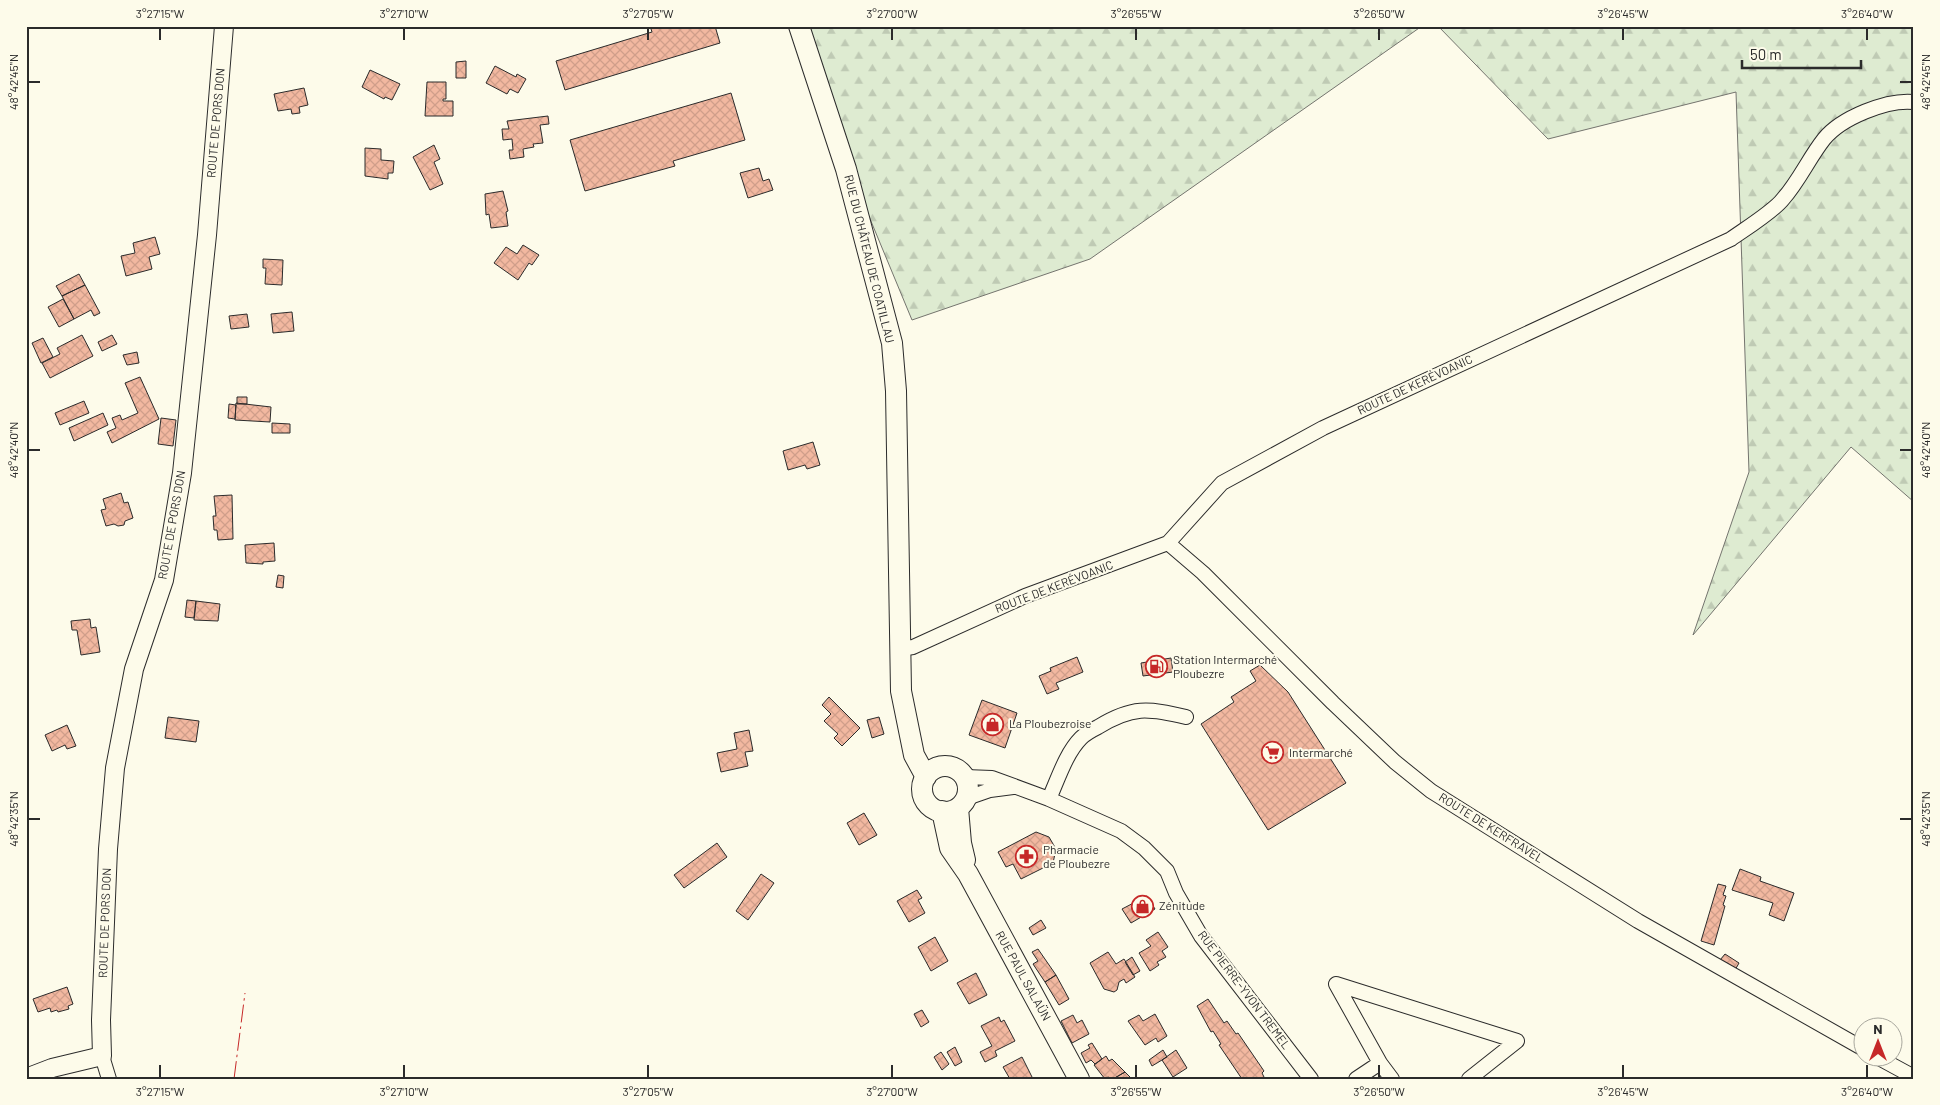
<svg xmlns="http://www.w3.org/2000/svg" width="1940" height="1105" font-family="Barlow,sans-serif">
  <defs>
    <pattern id="forest-firs" width="22" height="20" patternUnits="userSpaceOnUse" patternTransform="scale(1.25)"><rect width="22" height="20" fill="#deebd1"/><path d="M5 1l3.5 6h-7zM16 11l3.5 6h-7z" fill="#bfcab4"/></pattern>
    <pattern id="building-cross-hatch" width="8" height="8" patternUnits="userSpaceOnUse" patternTransform="scale(1.25)"><rect width="8" height="8" fill="#f2b8a0"/><path d="M0 0l8 8M0 8l8-8" fill="none" stroke="#d09e8a"/></pattern>
  </defs>
  <rect width="100%" height="100%" fill="#fdfbea"/>
  <!-- forest -->
  <path fill="url(#forest-firs)" stroke="#74746e" d="M790,26H1422L1090,259L912,320Z
    M1438,26H1914V502L1851,447L1693,635L1749,472L1736,92L1548,139Z"/>
  <!-- building -->
  <path fill="url(#building-cross-hatch)" stroke="#2b2b2b" d="M650,26H715L720,43L565,90L556,61L652,32Z
    M466,61V78H456V62Z
    M495,66L516,77L517,74L526,79L518,93L510,89L507,94L486,83Z
    M370,70L400,84L392,100L385,97L384,99L362,87Z
    M427,82H446V99H443V101H453V116H425Z
    M304,88L308,105L299,107L300,113L292,114L291,109L278,111L274,94Z
    M731,93L745,140L673,161L675,166L585,191L570,140Z
    M548,116L549,124L540,125L543,143L533,144L534,147L523,149L524,157L510,159L509,150H513L512,139L503,140L502,129H509L507,121Z
    M434,145L440,159L434,162L443,184L430,190L413,157Z
    M365,148L381,149V160L394,161L393,173H388V179L365,176Z
    M759,168L763,181L769,179L773,190L748,198L740,173Z
    M503,191L508,211L506,212L508,226L491,228L489,214L486,215L485,194Z
    M155,237L160,254L149,257L152,269L126,276L121,256L135,253L133,243Z
    M523,245L539,255L532,265L529,263L518,280L494,263L506,247L517,254Z
    M263,259L283,260L282,285L265,284L266,268H263Z
    M79,274L85,285L62,296L56,286Z
    M85,285L100,313L94,316L91,310L74,319L62,296Z
    M63,299L74,319L59,327L48,307Z
    M292,312L294,331L273,333L271,314Z
    M247,314L249,327L231,329L229,316Z
    M82,335L93,356L50,378L42,363L60,354L57,348Z
    M112,335L117,344L102,351L98,342Z
    M43,338L53,357L41,363L32,343Z
    M137,352L139,363L127,365L123,355Z
    M140,377L159,419L112,443L107,432L116,428L112,418L120,415L122,420L138,413L125,383Z
    M237,397H247V404H237Z
    M84,401L89,413L60,425L55,413Z
    M236,403L271,407L270,422L235,420Z
    M229,404L236,405L235,419L228,418Z
    M103,413L108,425L74,441L69,428Z
    M161,418L176,420L173,446L158,444Z
    M272,423L290,424V433H272Z
    M813,442L820,465L807,469L805,465L788,470L783,451Z
    M121,493L124,503L128,502L133,518L125,521L124,525L118,526L114,524L106,526L101,510L106,509L103,499Z
    M232,495L233,539L218,540L217,530H214L213,516H216L214,496Z
    M274,543L275,561L263,562V564L246,563L245,545Z
    M278,575L284,576L283,588L276,587Z
    M187,600L196,601L194,618L185,617Z
    M196,601L220,604L218,621L194,620Z
    M90,619L91,628L96,627L100,652L81,655L77,630H72L71,621Z
    M1077,657L1083,672L1056,683L1059,689L1047,694L1039,676L1051,671L1050,668Z
    M1171,658L1173,672L1143,676L1141,663Z
    M1260,665L1288,692L1346,783L1268,830L1201,724L1234,702L1231,697L1256,681L1250,671Z
    M829,697L860,728L842,746L834,738L838,734L824,721L831,714L822,705Z
    M982,700L1017,713L1005,748L969,735Z
    M168,717L199,721L196,742L165,738Z
    M879,717L884,734L872,738L867,720Z
    M67,725L76,746L67,749L65,745L52,751L45,735Z
    M749,730L753,751L745,752L748,766L721,772L717,753L737,749L734,733Z
    M864,813L877,835L859,845L847,823Z
    M1036,832L1049,837L1056,849L1053,863L1021,879L1013,864L1006,867L998,852Z
    M717,843L727,857L684,888L674,875Z
    M1740,869L1761,877L1760,881L1794,893L1784,921L1769,915L1773,903L1732,890Z
    M761,874L774,883L748,920L736,911Z
    M1718,884L1726,886L1723,895L1726,896L1723,905L1725,906L1714,945L1701,941Z
    M917,890L922,898L918,900L925,913L909,922L897,901Z
    M1147,896L1155,909L1131,923L1122,909Z
    M1041,920L1046,928L1033,935L1029,928Z
    M1158,932L1168,947L1162,951L1166,957L1157,962L1159,965L1150,971L1139,953L1151,946L1146,940Z
    M935,937L948,961L931,971L918,947Z
    M1038,949L1056,975L1045,982L1033,964L1038,961L1032,952Z
    M1108,952L1116,964L1124,959L1135,977L1126,983L1124,979L1119,982L1117,990L1114,992L1104,989L1090,963Z
    M1725,954L1739,963L1734,972L1720,960Z
    M1132,957L1140,971L1133,975L1125,962Z
    M976,973L987,995L969,1004L957,983Z
    M1056,975L1069,999L1059,1005L1045,982Z
    M67,987L73,1004L68,1006L69,1009L58,1012L57,1010L51,1012L50,1008L38,1012L33,999Z
    M1208,999L1224,1023L1227,1021L1236,1034L1238,1033L1264,1071L1262,1073L1265,1079H1242L1219,1045L1221,1044L1213,1031L1211,1032L1197,1006Z
    M922,1010L929,1022L921,1027L914,1014Z
    M1155,1014L1167,1036L1158,1042L1156,1038L1145,1045L1128,1021L1139,1015L1143,1021Z
    M1073,1015L1077,1023L1082,1020L1089,1034L1072,1043L1061,1021Z
    M999,1017L1001,1022L1004,1020L1015,1041L995,1051L997,1056L985,1062L980,1052L992,1046L981,1026Z
    M1092,1043L1102,1059L1095,1064L1091,1060L1086,1063L1081,1053L1090,1048L1088,1045Z
    M955,1047L962,1062L955,1066L947,1052Z
    M1163,1050L1167,1057L1152,1066L1149,1060Z
    M1176,1050L1187,1068L1173,1077L1162,1060Z
    M941,1052L949,1064L942,1070L934,1057Z
    M1106,1056L1109,1061L1112,1059L1125,1072L1113,1079L1108,1077L1105,1079L1094,1065Z
    M1022,1057L1033,1079H1010L1003,1067Z
    M1125,1072L1132,1079H1113Z"/>
  <g fill="none" stroke-linecap="round" stroke-linejoin="round">
    <defs>
      <path id="minor" d="M1168,543L1203,573L1333,703L1395,762L1431,791L1638,921L1862,1048
        M900,649L913,647L1025,596L1168,543L1222,483L1323,428L1731,239C1745,229 1774,211 1783,199C1799,181 1809,158 1824,139C1841,118 1887,99 1914,102
        M965,777L992,778L1049,799L1121,831L1144,848L1167,871L1176,893L1201,936L1311,1079
        M967,798L990,790L1013,787
        M1049,799C1058,779 1066,753 1081,738C1086,733 1092,730 1098,727C1132,706 1148,708 1186,717
        M102,1056L109,1079
        M1879,1058L1914,1077
        M1356,1079L1380,1063
        M1392,1079L1380,1063L1336,984L1517,1041L1469,1079"/>
      <path id="tertiary" d="M26,1078L52,1068L102,1056L101,1020L108,849L115,768L134,669L164,580L182,473L207,235L224,26"/>
      <path id="secondary" d="M799,26L846,169L892,343L896,391L901,691L914,755L926,777
        M922 789a23 23 0 1 1 46 0a23 23 0 1 1-46 0Z
        M958,808L961,843L965,860
        M942,811L950,848L968,874L1079,1079"/>
    </defs>
    <!-- minor casing -->
    <use href="#minor" stroke="#2b2b2b" stroke-width="16"/>
    <!-- tertiary casing -->
    <use href="#tertiary" stroke="#2b2b2b" stroke-width="20"/>
    <!-- secondary casing -->
    <use href="#secondary" stroke="#2b2b2b" stroke-width="22"/>
    <!-- minor -->
    <use href="#minor" stroke="#fdfbea" stroke-width="14"/>
    <!-- tertiary -->
    <use href="#tertiary" stroke="#fdfbea" stroke-width="18"/>
    <!-- secondary -->
    <use href="#secondary" stroke="#fdfbea" stroke-width="20"/>
    <!-- power -->
    <path stroke="#c62828" stroke-width="1" stroke-dasharray="18 4 2.5 4" stroke-linecap="butt" d="M234,1079L245,993"/>
  </g>
  <!-- ticks -->
  <path fill="none" stroke="#2b2b2b" stroke-width="2" d="M160,28V40M404,28V40M648,28V40M892,28V40M1136,28V40M1379,28V40M1623,28V40M1867,28V40M28,82H40M1900,82H1912M28,450H40M1900,450H1912M28,819H40M1900,819H1912M160,1065V1078M404,1065V1078M648,1065V1078M892,1065V1078M1136,1065V1078M1379,1065V1078M1623,1065V1078M1867,1065V1078"/>
  <!-- icons -->
  <defs>
    <symbol id="fuel-ring" viewBox="-11 -11 22 22"><circle r="9.5" fill="#fdfbea" stroke="#c62828" stroke-width="1.5"/><path d="M-5.5-6h7V0h2V4h1.3V-2.5L3-4.5l.8-.8L6-3V5H2.5V1h-1V6h-7ZM-4.2-4.7v3.2H.2V-4.7Z" fill="#c62828"/></symbol>
    <symbol id="shop-ring" viewBox="-11 -11 22 22"><circle r="9.5" fill="#fdfbea" stroke="#c62828" stroke-width="1.5"/><path d="M-5-2.5h2.3a2.7 3.5 0 0 1 5.4 0H5L5.5 6h-11ZM-1.5-2.5h3a1.5 2.3 0 0 0-3 0Z" fill="#c62828"/></symbol>
    <symbol id="supermarket-ring" viewBox="-11 -11 22 22"><circle r="9.5" fill="#fdfbea" stroke="#c62828" stroke-width="1.5"/><path d="M-6-5.5h2.5l.6 2H6L4.5 2H-2.5L-4.4-4H-6ZM-1.5 3.2a1.3 1.3 0 1 0 .1 0ZM3 3.2a1.3 1.3 0 1 0 .1 0Z" fill="#c62828"/></symbol>
    <symbol id="pharmacy-ring" viewBox="-11 -11 22 22"><circle r="9.5" fill="#fdfbea" stroke="#c62828" stroke-width="1.5"/><path d="M-2-6h4v4h4v4h-4v4h-4v-4h-4v-4h4Z" fill="#c62828"/></symbol>
  </defs>
  <g fill-rule="evenodd">
    <use href="#fuel-ring" x="1144" y="654" width="25" height="25"/>
    <use href="#shop-ring" x="980" y="712" width="25" height="25"/>
    <use href="#supermarket-ring" x="1260" y="740" width="25" height="25"/>
    <use href="#pharmacy-ring" x="1014" y="844" width="25" height="25"/>
    <use href="#shop-ring" x="1130" y="894" width="25" height="25"/>
  </g>
  <g text-anchor="middle" stroke-width="4" stroke-linejoin="round" paint-order="stroke">
    <!-- street labels -->
    <g font-size="12" fill="#2b2b2b" stroke="#fdfbea">
      <text transform="translate(216 123) rotate(-85)" y="4">ROUTE DE PORS DON</text>
      <text transform="translate(869 259) rotate(76)" y="4">RUE DU CHÂTEAU DE COATILLAU</text>
      <text transform="translate(1415 385) rotate(-25)" y="4">ROUTE DE KERÉVOANIC</text>
      <text transform="translate(172 525) rotate(-80)" y="4">ROUTE DE PORS DON</text>
      <text transform="translate(1054 587) rotate(-21)" y="4">ROUTE DE KERÉVOANIC</text>
      <text transform="translate(1491 828) rotate(32)" y="4">ROUTE DE KERFRAVEL</text>
      <text transform="translate(105 923) rotate(-88)" y="4">ROUTE DE PORS DON</text>
      <text transform="translate(1023 976) rotate(61)" y="4">RUE PAUL SALAÜN</text>
      <text transform="translate(1244 990) rotate(53)" y="4">RUE PIERRE-YVON TREMEL</text>
    </g>
    <!-- poi labels -->
    <g font-size="12" fill="#2b2b2b" stroke="#fdfbea" text-anchor="start">
      <text x="1173" y="664">Station Intermarché<tspan x="1173" dy="14">Ploubezre</tspan></text>
      <text x="1009" y="728">La Ploubezroise</text>
      <text x="1289" y="757">Intermarché</text>
      <text x="1043" y="854">Pharmacie<tspan x="1043" dy="14">de Ploubezre</tspan></text>
      <text x="1159" y="910">Zénitude</text>
    </g>
  </g>
  <!-- border -->
  <rect width="1940" height="1105" fill="none" stroke="#fdfbea" stroke-width="55"/>
  <!-- north arrow -->
  <g transform="translate(1878 1042)"><circle r="24" fill="#fdfbea" stroke="#a9a89e"/>
  <path d="M0-4L9 19L0 12L-9 19Z" fill="#c62828"/>
  <text y="-8" font-size="14" font-weight="bold" text-anchor="middle" fill="#2b2b2b">N</text>
  </g>
  <!-- scale -->
  <path d="M1742 60v8h119v-8" fill="none" stroke="#2b2b2b" stroke-width="2.5"/>
  <text x="1750" y="60" font-size="15" fill="#2b2b2b" stroke="#fdfbea" stroke-width="4" paint-order="stroke">50 m</text>
  <rect x="28" y="28" width="1884" height="1050" fill="none" stroke="#2b2b2b" stroke-width="2"/>
  <g font-size="12" text-anchor="middle" fill="#2b2b2b">
    <text x="160" y="18">3°27'15"W</text>
    <text x="404" y="18">3°27'10"W</text>
    <text x="648" y="18">3°27'05"W</text>
    <text x="892" y="18">3°27'00"W</text>
    <text x="1136" y="18">3°26'55"W</text>
    <text x="1379" y="18">3°26'50"W</text>
    <text x="1623" y="18">3°26'45"W</text>
    <text x="1867" y="18">3°26'40"W</text>
    <text transform="translate(14 82) rotate(-90)" y="4">48°42'45"N</text>
    <text transform="translate(1926 82) rotate(-90)" y="4">48°42'45"N</text>
    <text transform="translate(14 450) rotate(-90)" y="4">48°42'40"N</text>
    <text transform="translate(1926 450) rotate(-90)" y="4">48°42'40"N</text>
    <text transform="translate(14 819) rotate(-90)" y="4">48°42'35"N</text>
    <text transform="translate(1926 819) rotate(-90)" y="4">48°42'35"N</text>
    <text x="160" y="1096">3°27'15"W</text>
    <text x="404" y="1096">3°27'10"W</text>
    <text x="648" y="1096">3°27'05"W</text>
    <text x="892" y="1096">3°27'00"W</text>
    <text x="1136" y="1096">3°26'55"W</text>
    <text x="1379" y="1096">3°26'50"W</text>
    <text x="1623" y="1096">3°26'45"W</text>
    <text x="1867" y="1096">3°26'40"W</text>
  </g>
</svg>
